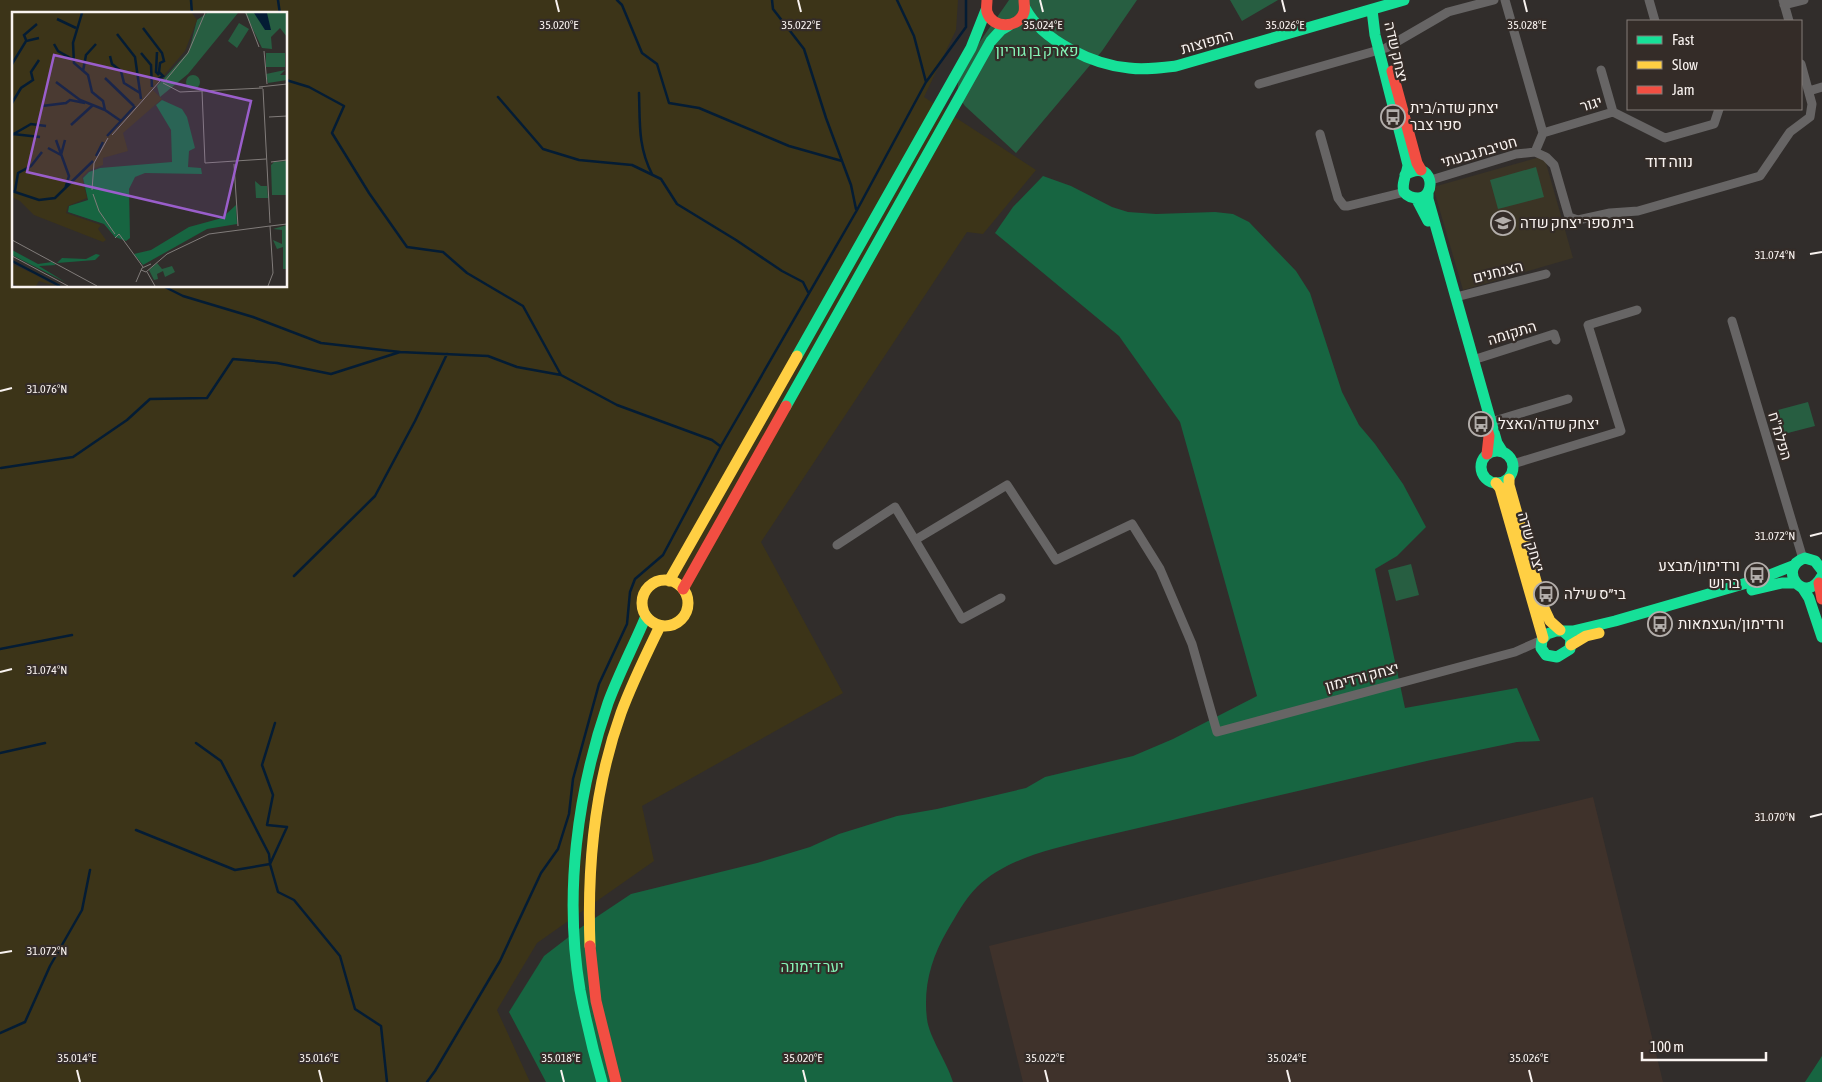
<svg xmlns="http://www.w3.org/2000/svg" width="1822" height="1082" font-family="'Asap Condensed',Heebo,sans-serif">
  <rect width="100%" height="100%" fill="#312d2b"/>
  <!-- built -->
  <path fill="#3f322b" d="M1593,797L1663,1082H1023L989,946Z"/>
  <!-- education -->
  <path fill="#3b3425" d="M1544,156L1573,258L1463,290L1433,187Z"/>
  <!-- green -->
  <path fill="#275e41" d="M1009,0H1137L1102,51L1016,153L965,106C960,99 957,92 958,84C959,67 998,17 1009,0Z
    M1230,0H1278L1242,21Z
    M1536,167L1544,197L1498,209L1490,180Z
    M1808,402L1815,426L1784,434L1778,410Z
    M1411,564L1419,595L1396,601L1388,570Z"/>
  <!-- forest -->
  <path fill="#176541" d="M1043,176L1071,186L1112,207L1128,212L1156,214L1215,212L1233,214L1249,222L1296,271L1310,293L1342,392L1359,425L1375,444L1403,484L1426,527L1397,556L1375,569L1405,708L1517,688L1540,741L1517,742L1431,760L1091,839C1052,849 1007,858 977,887C964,900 956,916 947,931C931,958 923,988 927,1019C929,1037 947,1062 953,1082H546L509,1012L544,956L583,926L631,894L757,863L810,847L839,834L897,816L937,809L1026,788L1045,777L1133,756L1173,739L1257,696L1180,422L1119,336L995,233L1013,207Z
    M1822,1056V1082H1805Z"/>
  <!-- sand -->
  <path fill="#3c3418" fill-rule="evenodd" d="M0,0H958L956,30L924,97L1036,170L983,234L967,232L761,542L843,693L642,806L654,861L537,943L497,1010L530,1082H0ZM14,14H286V286H14Z"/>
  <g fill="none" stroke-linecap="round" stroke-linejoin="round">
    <!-- stream -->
    <path stroke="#041c34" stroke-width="2.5" d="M191,0L192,14
      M278,0L280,14
      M617,0L622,5L642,53L657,64L669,103L699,108L789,146L842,161
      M772,0L773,9L804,49L826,118L851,185L856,209
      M897,0L914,36L926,82
      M286,80L309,87L344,106L332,133L369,193L407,247L443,252L467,273L523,306L561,375L617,405L712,440L720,446
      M639,93C640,123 638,147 652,174
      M498,97L543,149L579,160L632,165L661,179L677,204L736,240L782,271L803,282L808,292
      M163,286L183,296L253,317L321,343L400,352L488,356L517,367L561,375
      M1,468L73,457L127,420L150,399L207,398L233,359L277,363L331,374L400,352
      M294,576L375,496L415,421L447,354
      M0,649L72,635
      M196,743L221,761L269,854L270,864L278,892L294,900L340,956L355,1009L381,1026L387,1082
      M0,753L45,743
      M136,830L235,870L270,864L287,827L267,825L273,795L262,765L275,723
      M0,1033L25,1022L50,966L82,910L90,870
      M427,1082L435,1071L500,961L541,873L558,849L569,814L573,779L599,684L627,624L630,592L635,579L663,555L721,446L857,210L926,82L966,27V0"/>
    <!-- street -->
    <path stroke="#676565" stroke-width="9" d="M1505,0L1543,133L1535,152L1546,157L1554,165L1569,217L1578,220L1610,213L1638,211L1760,176L1790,132L1810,117L1812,104L1801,64
      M1649,0L1655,21
      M1783,0L1789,21
      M1784,5L1804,0
      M1601,70L1613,112
      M1259,84L1386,48L1448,12L1494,0
      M1809,91L1822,87
      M1543,133L1613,112L1665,138L1714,124L1719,109
      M1320,134L1338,198L1344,206H1348L1405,192
      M1431,180L1516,154L1535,152
      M1456,297L1546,274
      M1732,321L1803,559
      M1473,360L1554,334L1556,340
      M1491,422L1568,399
      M1513,464L1621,431L1588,325L1637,310
      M837,545L895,507L915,540
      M1001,598L962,619L915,540L1007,485L1056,560L1132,524L1160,569L1192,644L1217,732L1515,652L1542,640"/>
    <!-- fast -->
    <path stroke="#16e098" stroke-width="11" d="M1025,8C1042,41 1094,65 1129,68C1145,70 1160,68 1176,66L1404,0
      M1372,10L1375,35L1408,165C1407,174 1401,183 1404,192C1408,197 1412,198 1418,198C1437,198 1434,157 1405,175
      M1428,193V199L1497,443L1502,451
      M1416,198L1428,221
      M797,356L971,48L986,10
      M786,406L991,41L1001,30L1008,26
      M1481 467a16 16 0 1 1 32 0a16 16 0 1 1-32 0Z
      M1822,570L1815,561L1805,558C1776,567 1804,608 1822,576
      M1802,587L1809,598L1822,637
      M1752,590L1782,583H1795
      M1563,631L1571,638L1570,649L1557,657L1546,655L1541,648L1542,640L1547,634L1556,631H1573L1615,621L1757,580L1795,565
      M602,1082C593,1051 586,1021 580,990C564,895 577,793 608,703C619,673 634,645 646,616"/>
    <!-- slow -->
    <path stroke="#ffcf43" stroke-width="11" d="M1509,479V485L1543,606L1550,621L1560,630
      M1496,483L1500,488L1543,638
      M642 603a23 23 0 1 1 46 0a23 23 0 1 1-46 0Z
      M669,581L797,356
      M1571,645L1586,636L1599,633
      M590,946C587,867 594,788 621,713C632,683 646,655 660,626"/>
    <!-- jam -->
    <path stroke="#f24e42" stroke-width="11" d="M987,0C987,4 986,8 987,12C992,29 1019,29 1024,12C1025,8 1024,4 1024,0
      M1392,71L1417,163L1421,170
      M1487,429L1489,436L1487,454
      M1819,583L1822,599
      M683,589L786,406
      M590,946L596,1001L616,1082"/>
  </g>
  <!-- ticks -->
  <path fill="none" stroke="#f9f3f0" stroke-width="2" d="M556,0L559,12M798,0L801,12M1040,0L1043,12M1282,0L1285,12M1524,0L1527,12M1810,254L1822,252M0,391L12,388M1810,536L1822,533M0,672L12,669M1810,817L1822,814M0,953L12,951M77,1070L80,1082M319,1070L322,1082M561,1070L564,1082M803,1070L806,1082M1045,1070L1048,1082M1287,1070L1290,1082M1529,1070L1532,1082"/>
  <!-- icons -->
  <defs>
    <symbol id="bus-ring" viewBox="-11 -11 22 22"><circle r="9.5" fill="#342c28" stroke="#b3aeab" stroke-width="1.5"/><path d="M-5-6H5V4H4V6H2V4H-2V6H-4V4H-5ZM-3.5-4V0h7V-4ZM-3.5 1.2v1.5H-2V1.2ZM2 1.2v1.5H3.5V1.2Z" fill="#b3aeab"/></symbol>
    <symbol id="school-ring" viewBox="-11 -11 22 22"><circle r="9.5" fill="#342c28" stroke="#b3aeab" stroke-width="1.5"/><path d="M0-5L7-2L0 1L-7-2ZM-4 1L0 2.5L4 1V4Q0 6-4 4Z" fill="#b3aeab"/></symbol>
  </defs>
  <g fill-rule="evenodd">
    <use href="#bus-ring" x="1379" y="103" width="28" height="28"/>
    <use href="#school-ring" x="1489" y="209" width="28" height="28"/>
    <use href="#bus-ring" x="1467" y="410" width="28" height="28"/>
    <use href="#bus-ring" x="1743" y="561" width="28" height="28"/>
    <use href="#bus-ring" x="1532" y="580" width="28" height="28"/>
    <use href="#bus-ring" x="1646" y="610" width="28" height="28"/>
  </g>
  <g text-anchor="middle" stroke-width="4.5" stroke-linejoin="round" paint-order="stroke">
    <!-- street labels -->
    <g font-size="15" fill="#f9f3f0" stroke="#342c28">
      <text transform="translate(1207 42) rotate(-16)" y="5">התפוצות</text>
      <text transform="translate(1396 52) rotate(77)" y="5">יצחק שדה</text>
      <text transform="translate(1591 104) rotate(-16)" y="5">יגור</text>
      <text transform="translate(1479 152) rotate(-16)" y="5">חטיבת גבעתי</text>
      <text transform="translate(1498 272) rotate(-14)" y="5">הצנחנים</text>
      <text transform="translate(1512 333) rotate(-17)" y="5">התקומה</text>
      <text transform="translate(1780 436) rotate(73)" y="5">הפלמ"ח</text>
      <text transform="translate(1531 542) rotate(74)" y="5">יצחק שדה</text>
      <text transform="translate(1362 677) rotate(-15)" y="5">יצחק ורדימון</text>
    </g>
    <!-- park labels -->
    <g font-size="15" fill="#86f5b7" stroke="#342c28">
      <text x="1037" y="56">פארק בן גוריון</text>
      <text x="812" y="972">יער דימונה</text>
    </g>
    <!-- poi labels -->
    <g font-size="15" fill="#f9f3f0" stroke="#342c28" text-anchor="start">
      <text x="1410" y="113">יצחק שדה/בית<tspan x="1410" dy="17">ספר צבר</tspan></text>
      <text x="1520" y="228">בית ספר יצחק שדה</text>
      <text x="1498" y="429">יצחק שדה/האצל</text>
      <text x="1740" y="571" text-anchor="end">ורדימון/מבצע<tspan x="1740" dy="17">ברוש</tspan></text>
      <text x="1564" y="599">בי״ס שילה</text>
      <text x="1678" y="629">ורדימון/העצמאות</text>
    </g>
    <!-- neighbourhood labels -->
    <g font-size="16" fill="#f9f3f0" stroke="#342c28">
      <text x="1669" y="167">נווה דוד</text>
    </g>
  </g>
  <!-- overview -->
  <g transform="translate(12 12)">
    <rect width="275" height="275" fill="#312d2b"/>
    <path d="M195,1H226L176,62L148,85L145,74L177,39L185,8ZM233,1H275V25L268,16L259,25L260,37L250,36ZM227,11L237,17L225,36L216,29ZM254,41H273V55H254ZM273,58L268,63H275V68L256,71L254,62ZM174 70a7 7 0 1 1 14 0a7 7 0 1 1-14 0ZM274,149V183H260L259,153L262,150ZM243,169L249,174H255L256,186H244ZM275,213V257H271V235L265,237L261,228L270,232V218L261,217ZM145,251L150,257L160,254L163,260L153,265L151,259L145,262L146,267L142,268L137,258Z" fill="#275e41"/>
    <path d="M150,88L170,97L175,105L183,136L177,139L176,155L189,156L190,162L133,161L123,165L117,177L118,226L114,229L103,225L92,212L56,200L57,194L76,188L71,166L77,160L88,156L160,150L159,118L144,93ZM224,193L225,212L195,217L131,253L122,242L139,238L177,215L210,206ZM0,238L26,252L40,250L44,253L27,254L53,270L0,243ZM84,242L88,243L83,248L45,251L50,246L74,247Z" fill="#176541"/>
    <path d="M0,1H180L185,8L173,39L140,77L150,87L111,121L116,139L91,146V153L76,159L70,165L75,186L56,194L54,201L89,213L86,217L94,228L91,230L22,203L8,189L0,185ZM0,252L22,262L43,274L27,269L24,274H5L0,271Z" fill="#3c3418"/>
    <path d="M242,1H255L259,18H253Z" fill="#041c34"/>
    <path fill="none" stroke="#041c34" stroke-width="2.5" d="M70,1L61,31L62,51L76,63L80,80L91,89L93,98L109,109M45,7L64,16M131,16L150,41L152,49L148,51L147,60L151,64L146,67M105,22L123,45L129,87M14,28L12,23L25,12M42,32L46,39L62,48M145,40L144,60L147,63M129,41L139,53L140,75M98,44L100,52L109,59L112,71L128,81M0,52L14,29L27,26M71,59L74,43L84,32M93,66L122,94M44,70L68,88L93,98M0,91L9,76L21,68L19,60L27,48M30,94L54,91L58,88L73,91M59,113L81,93M1,122L28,125M0,123L19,112L34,114M95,124L123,94M44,128L57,164L53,177M36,136L49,143L53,128M84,144L91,130M0,179L27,188L43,186L81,149M3,179L6,161L19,154L30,140M0,249L48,274"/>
    <path fill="none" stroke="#817c7a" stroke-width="1" d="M234,1L247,35M252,39L255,72M153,69L176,41L193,1M151,71L168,80L251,76M247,75L275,72M251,77L258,211M190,79L193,151M257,105L275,104M100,123L148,69M259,150L275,148M193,151L254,147M222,152L226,214M80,178L82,151L96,126M81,182L87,199L103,222M258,214L275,212M103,226L107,222L131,255M0,228L85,274M0,244L56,274M129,258L134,260L155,242L197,222L258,214M135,260L143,274M124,270L130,256L139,252M256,274L261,261L258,214"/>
    <path fill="#9a5ecb" fill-opacity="0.15" stroke="#9a5ecb" stroke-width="2.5" d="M42,43L239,89L212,206L15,160Z"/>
    <rect width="275" height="275" fill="none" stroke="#f9f3f0" stroke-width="2.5"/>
  </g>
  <g font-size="12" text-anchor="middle" fill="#f9f3f0" stroke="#342c28" stroke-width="4.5" stroke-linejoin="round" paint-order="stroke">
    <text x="559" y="29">35.020°E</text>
    <text x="801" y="29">35.022°E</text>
    <text x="1043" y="29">35.024°E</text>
    <text x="1285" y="29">35.026°E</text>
    <text x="1527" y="29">35.028°E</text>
    <text x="1775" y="259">31.074°N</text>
    <text x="47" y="393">31.076°N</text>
    <text x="1775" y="540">31.072°N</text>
    <text x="47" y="674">31.074°N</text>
    <text x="1775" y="821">31.070°N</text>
    <text x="47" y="955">31.072°N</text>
    <text x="77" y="1062">35.014°E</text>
    <text x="319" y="1062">35.016°E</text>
    <text x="561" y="1062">35.018°E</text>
    <text x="803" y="1062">35.020°E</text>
    <text x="1045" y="1062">35.022°E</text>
    <text x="1287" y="1062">35.024°E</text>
    <text x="1529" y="1062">35.026°E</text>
  </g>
  <!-- legend -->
  <rect x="1627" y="20" width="175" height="90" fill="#342c28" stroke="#837c78"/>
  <rect x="1637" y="36" width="25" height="8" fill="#16e098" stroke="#837c78"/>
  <text x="1672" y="45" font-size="15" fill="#f9f3f0">Fast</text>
  <rect x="1637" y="61" width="25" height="8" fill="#ffcf43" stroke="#837c78"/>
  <text x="1672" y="70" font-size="15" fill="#f9f3f0">Slow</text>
  <rect x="1637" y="86" width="25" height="8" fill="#f24e42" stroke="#837c78"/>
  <text x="1672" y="95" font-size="15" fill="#f9f3f0">Jam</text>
  <!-- scale -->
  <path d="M1642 1052v8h124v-8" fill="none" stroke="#f9f3f0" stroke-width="2.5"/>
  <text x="1650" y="1052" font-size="15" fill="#f9f3f0" stroke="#342c28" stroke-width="4" paint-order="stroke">100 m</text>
</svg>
